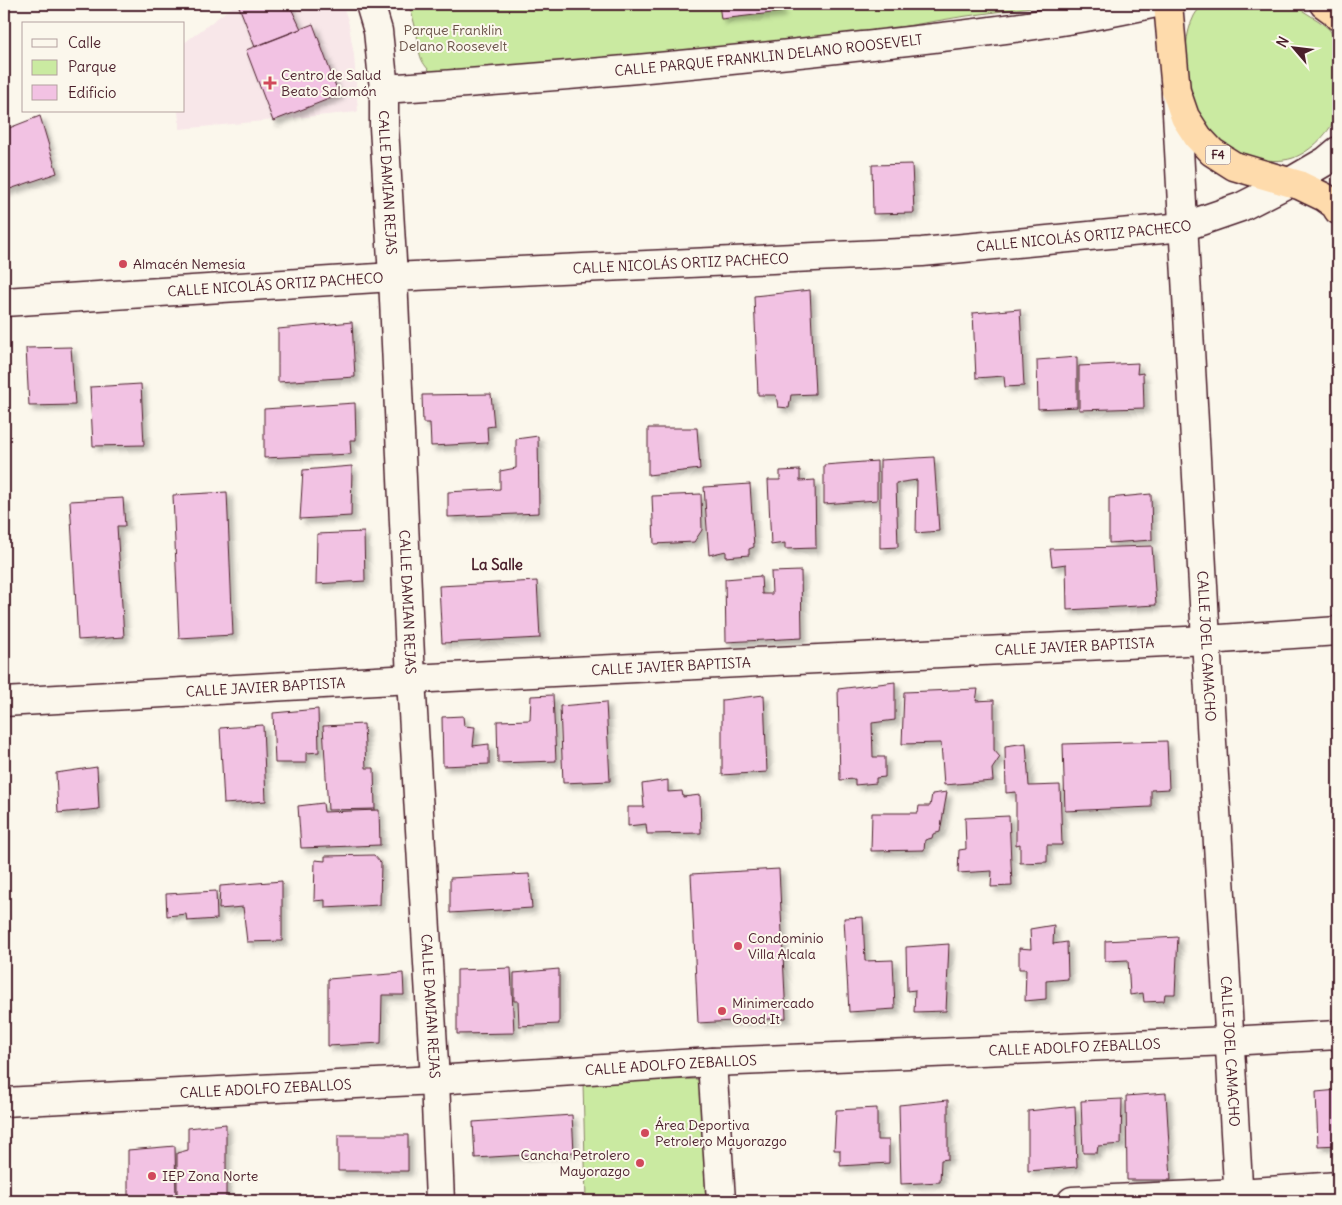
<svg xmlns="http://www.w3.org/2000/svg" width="1342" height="1205" font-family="Delius,sans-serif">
  <defs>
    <filter id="shadow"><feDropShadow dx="4.5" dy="4.5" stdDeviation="2.5" flood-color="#0004"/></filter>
  </defs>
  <rect width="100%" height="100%" fill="#fbf7ec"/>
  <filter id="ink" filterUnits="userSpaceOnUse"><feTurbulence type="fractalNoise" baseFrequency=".02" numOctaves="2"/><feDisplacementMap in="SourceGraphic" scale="10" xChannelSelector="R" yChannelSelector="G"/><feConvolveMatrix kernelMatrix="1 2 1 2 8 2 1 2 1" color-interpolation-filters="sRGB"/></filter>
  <g filter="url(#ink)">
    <!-- built -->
    <path fill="#f8e7e9" d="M236,4H342L348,20L354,55L358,112L180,129L178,111H184V43Z"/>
    <!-- green -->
    <path fill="#caeaa1" stroke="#8a8466" d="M408,4H1052L960,17L871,32L646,59L433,74C418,60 420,54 417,35C415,25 412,13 408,4Z
      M1203,4H1292L1319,21L1329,29L1338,43V113C1330,132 1312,151 1293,158C1269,166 1232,154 1214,138C1187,112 1177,50 1194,16C1196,12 1200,8 1203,4Z
      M696,1079L703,1082L709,1201H586L583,1083Z"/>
    <!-- building -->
    <path fill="#f2c2e3" stroke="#4a1f2b" filter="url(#shadow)" d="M238,4H289L301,29L255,47Z
      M719,4H780L781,12L721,19Z
      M313,24L339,95L273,121L246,50Z
      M40,116L57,173L4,191V130Z
      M912,164L914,213L873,214L872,165Z
      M810,290L815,394L791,395L789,408L778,407L776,395H758L754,296Z
      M1020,309L1024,386L1005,387L1004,376L976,378L973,313Z
      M352,322L355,377L278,382V329Z
      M71,347L75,405L29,406L26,348Z
      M1077,357V407L1038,409L1037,360Z
      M1138,363L1137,374L1143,373L1144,408L1079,410V366Z
      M141,384L144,445L93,446L90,387Z
      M491,394L494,426L487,427L488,443L431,446L430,423H423L422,395Z
      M355,403L356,440H350L351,454L264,458V409Z
      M648,428H697L700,469L648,475Z
      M538,436L539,513L448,517V492L500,489V471L516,468V439Z
      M934,457L939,531L916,533L917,480L896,483L898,547L880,548V460Z
      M877,461V500L824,504V465Z
      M352,466L351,516L300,519L303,470Z
      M800,470V481L815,480L816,548L785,549V543L771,545L768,480H780V471Z
      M750,484L754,547L749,549V555L726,557V551L709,555L704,487Z
      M227,492L233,635L179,638L173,495Z
      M701,494L702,530L694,542L654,544L652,496Z
      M1151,494L1152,540L1109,543V498Z
      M123,498L125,526H117L124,637L78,640L70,501Z
      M364,532L365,581L316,584L317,534Z
      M1152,546L1156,605L1067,610L1066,564L1052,566L1050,549Z
      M801,571L802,638L726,642L725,579L761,576L762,594H772L771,572Z
      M537,581L540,638L442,643L439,586Z
      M895,682V720L872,723L873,757H885V777L876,778V783L855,785V779L840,780L838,689Z
      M978,689L976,701L994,700V750L1000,757L992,769L993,781L944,785L941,743L902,744L904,692Z
      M553,695L556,761L498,763L497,721L530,720L531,696Z
      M764,695L767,772L722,775V700Z
      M606,702L610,781L563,783L560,706Z
      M318,709L319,752L306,753V763H275L273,713Z
      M463,716L464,726L475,727L473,746L489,744V764L443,766L442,717Z
      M364,724L366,768H374L375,809L328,810L323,726Z
      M263,725L266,801L224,804L220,728Z
      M1167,741L1169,789L1151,790V807L1065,811L1063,744Z
      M1026,743L1029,786L1060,785L1062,845H1047V862L1020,863V844L1016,845V792L1006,793L1005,746Z
      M97,767L99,809L58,813L56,773Z
      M668,780V792L682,791L683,797L700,795L701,833L647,834L646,824L628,826V807H644L642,784Z
      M947,792L940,832L933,834L932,838L925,840L924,850L871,851L872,813H918L919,806H930L932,794Z
      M323,803L324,812L379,810L380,845L301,848L298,806Z
      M1009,816L1012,886L991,887L992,871L958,873L959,850L966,849L965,818Z
      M374,855L381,863L380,905L325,908V900L314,901L315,860L325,861V856Z
      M779,869L786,1018L698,1023L691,874Z
      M529,874L532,908L450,913V878Z
      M282,881V941L247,942L243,907L219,909L220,886Z
      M216,891L217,919L187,921L186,914L167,916L166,894Z
      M863,917L865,961L893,960L895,1009L849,1012L844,918Z
      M1054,925L1053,944L1067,942L1068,979L1046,981V999L1025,1001L1026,969H1019V948L1031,949L1030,929Z
      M1178,937L1175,994H1165L1164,1001L1144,1002L1143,993L1130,995L1128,960L1105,961V941Z
      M949,944L946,1011L914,1012L915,990L907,991L906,947Z
      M511,968L514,1033L457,1034V970Z
      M559,969V1024L519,1026L518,1001H514V973Z
      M403,973L404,995H382L381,1043L328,1046V979Z
      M1338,1090V1145L1318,1146L1316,1092Z
      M1166,1093L1171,1180H1127L1126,1096Z
      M1122,1099L1121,1144L1098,1146L1097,1153H1083L1081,1101Z
      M948,1100V1159L941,1160L940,1182L901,1184L899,1105Z
      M1075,1106L1077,1167L1028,1171V1111Z
      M877,1108V1140H889V1163L840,1166V1150H834L836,1110Z
      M572,1115L574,1152L475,1158L473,1122Z
      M226,1124V1201H177V1153L188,1150V1128Z
      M338,1135H408V1171H338Z
      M175,1146L176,1201H128V1150Z"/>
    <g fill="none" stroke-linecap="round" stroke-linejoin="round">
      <defs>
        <g id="minor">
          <path id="s1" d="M370,4L378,31L384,89V127L393,277L411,679L435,1080L440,1201"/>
          <path id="s2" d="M384,89C544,78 704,64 863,46C960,35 1056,25 1151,4"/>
          <path id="s3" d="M1176,95L1206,640L1239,1201"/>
          <path id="s4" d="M4,302L393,277L922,252L1183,227L1241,207L1290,182L1326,161L1338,151"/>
          <path id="s5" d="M4,702L411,679L1206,640L1338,631"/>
          <path d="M712,1062L721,1201"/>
          <path id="s6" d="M4,1102L435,1080L712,1062L1229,1041L1338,1035"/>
          <path d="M1072,1201L1238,1193L1338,1186"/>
        </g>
        <path id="highway" d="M1168,4L1176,91L1185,117L1198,137L1212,152L1234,166L1299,185L1324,197L1335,205L1338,210
          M1324,4L1335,12L1338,16"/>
      </defs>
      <!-- minor casing -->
      <use href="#minor" stroke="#4a1f2b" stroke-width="31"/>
      <!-- highway casing -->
      <use href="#highway" stroke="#4a1f2b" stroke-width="31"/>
      <!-- minor -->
      <use href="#minor" stroke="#fbf7ec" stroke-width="28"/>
      <!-- highway -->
      <use href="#highway" stroke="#fedbac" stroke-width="28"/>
    </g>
  </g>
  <!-- markers -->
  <g fill="#d1495b" stroke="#fbf7ec" stroke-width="2">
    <path d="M267.5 75.5h5v5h5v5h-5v5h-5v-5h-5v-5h5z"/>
    <circle cx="123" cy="264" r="5"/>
    <circle cx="738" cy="946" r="5"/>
    <circle cx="722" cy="1011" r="5"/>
    <circle cx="645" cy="1133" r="5"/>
    <circle cx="640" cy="1163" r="5"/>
    <circle cx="152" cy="1176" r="5"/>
  </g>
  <g text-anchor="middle" stroke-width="4" stroke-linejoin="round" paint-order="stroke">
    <!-- shield labels -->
    <rect fill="#fbf7ec" stroke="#7f6065" stroke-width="1" x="1205.5" y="145.5" width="25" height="19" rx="4"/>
    <g font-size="12" font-weight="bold" fill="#4a1f2b">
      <text x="1218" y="159">F4</text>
    </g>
    <!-- park labels -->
    <g font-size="14" fill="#6a5248" stroke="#fbf7ec">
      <text x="453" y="35">Parque Franklin<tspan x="453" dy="16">Delano Roosevelt</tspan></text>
    </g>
    <!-- street labels -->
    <g font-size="14" fill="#4a1f2b" stroke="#fbf7ec">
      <text dy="5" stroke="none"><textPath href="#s2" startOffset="386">CALLE PARQUE FRANKLIN DELANO ROOSEVELT</textPath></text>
      <text dy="5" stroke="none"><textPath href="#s1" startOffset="180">CALLE DAMIAN REJAS</textPath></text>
      <text dy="5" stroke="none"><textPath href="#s4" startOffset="1082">CALLE NICOLÁS ORTIZ PACHECO</textPath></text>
      <text dy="5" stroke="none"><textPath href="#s4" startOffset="678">CALLE NICOLÁS ORTIZ PACHECO</textPath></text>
      <text dy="5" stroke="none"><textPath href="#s4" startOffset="272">CALLE NICOLÁS ORTIZ PACHECO</textPath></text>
      <text dy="5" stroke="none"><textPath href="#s1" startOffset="600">CALLE DAMIAN REJAS</textPath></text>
      <text dy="5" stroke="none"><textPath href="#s5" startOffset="1072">CALLE JAVIER BAPTISTA</textPath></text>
      <text dy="5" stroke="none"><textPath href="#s3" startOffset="552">CALLE JOEL CAMACHO</textPath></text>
      <text dy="5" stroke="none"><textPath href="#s5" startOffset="668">CALLE JAVIER BAPTISTA</textPath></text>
      <text dy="5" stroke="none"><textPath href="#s5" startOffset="262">CALLE JAVIER BAPTISTA</textPath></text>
      <text dy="5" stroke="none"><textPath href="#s1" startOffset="1005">CALLE DAMIAN REJAS</textPath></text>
      <text dy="5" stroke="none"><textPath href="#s6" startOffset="1072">CALLE ADOLFO ZEBALLOS</textPath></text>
      <text dy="5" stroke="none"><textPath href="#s3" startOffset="958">CALLE JOEL CAMACHO</textPath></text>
      <text dy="5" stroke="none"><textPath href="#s6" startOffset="668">CALLE ADOLFO ZEBALLOS</textPath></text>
      <text dy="5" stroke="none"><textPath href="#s6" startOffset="262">CALLE ADOLFO ZEBALLOS</textPath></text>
    </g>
    <!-- poi labels -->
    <g font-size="14" fill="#4a1f2b" stroke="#fbf7ec" text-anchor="start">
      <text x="281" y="80">Centro de Salud<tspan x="281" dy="16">Beato Salomón</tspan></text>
      <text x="133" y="269">Almacén Nemesia</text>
      <text x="748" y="943">Condominio<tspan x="748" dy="16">Villa Alcala</tspan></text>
      <text x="732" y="1008">Minimercado<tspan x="732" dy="16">Good It</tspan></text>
      <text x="655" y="1130">Área Deportiva<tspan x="655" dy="16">Petrolero Mayorazgo</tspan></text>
      <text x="630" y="1160" text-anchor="end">Cancha Petrolero<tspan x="630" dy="16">Mayorazgo</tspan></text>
      <text x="162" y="1181">IEP Zona Norte</text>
    </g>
    <!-- neighbourhood labels -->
    <g font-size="15" font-weight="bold" fill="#4a1f2b" stroke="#fbf7ec">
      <text x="497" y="570">La Salle</text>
    </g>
  </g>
  <!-- margin -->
  <rect width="1342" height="1205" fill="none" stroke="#fbf7ec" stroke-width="20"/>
  <rect x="10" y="10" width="1322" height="1185" fill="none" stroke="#4a1f2b" stroke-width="2" filter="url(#ink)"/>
  <!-- legend -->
  <rect x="22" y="22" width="162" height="90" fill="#fbf7ec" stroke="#b4a19f"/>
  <rect x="32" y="39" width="25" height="8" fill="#fbf7ec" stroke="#b4a19f"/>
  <text x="68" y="48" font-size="15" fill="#4a1f2b">Calle</text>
  <rect x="32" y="60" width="25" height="15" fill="#caeaa1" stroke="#b4a19f"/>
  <text x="68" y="72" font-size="15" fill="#4a1f2b">Parque</text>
  <rect x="32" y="85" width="25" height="15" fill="#f2c2e3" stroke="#b4a19f"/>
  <text x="68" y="98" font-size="15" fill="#4a1f2b">Edificio</text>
  <!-- north arrow -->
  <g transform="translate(1294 48) rotate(298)" stroke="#fbf7ec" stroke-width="4" paint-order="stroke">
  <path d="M0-4L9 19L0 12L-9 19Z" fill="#4a1f2b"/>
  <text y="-8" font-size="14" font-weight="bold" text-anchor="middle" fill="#4a1f2b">N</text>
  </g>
</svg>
